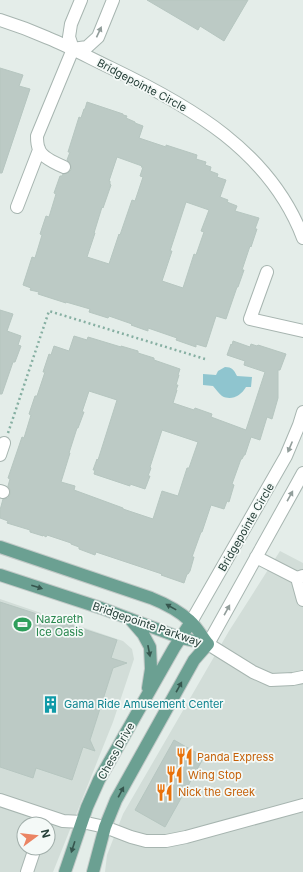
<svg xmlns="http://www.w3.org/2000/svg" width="303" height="872" font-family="Inter,sans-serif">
  <rect width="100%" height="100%" fill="#e4ede9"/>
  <!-- built -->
  <path fill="#d2ddd8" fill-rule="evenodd" d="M280,551L303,563V872H105L107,855L123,814L229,631Z
    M0,599L123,641L132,649L134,659L113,722L53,872H0ZM24,824H48V848H24Z"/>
  <!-- water -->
  <path fill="#8fc5cf" d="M225,367C232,367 234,370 237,376L252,377L251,387H246C241,396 231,401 222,396C218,393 216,389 213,386L203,385V374L216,375L218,371Z"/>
  <!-- building -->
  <path fill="#bccac5" stroke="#b6c6c0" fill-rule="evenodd" d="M147,0H248L224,41L200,26L198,30Z
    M0,68L23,75L19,86L30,89L2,173H0Z
    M87,102L123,114V115L127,116L126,118L135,122V123L143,126L139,138L166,147V145L197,155L196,159L206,162L205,165L211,167L210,171L218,174L217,177L226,180L220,197L228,200L227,202L237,206L235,211L259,218L255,229H257L251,247L250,246L242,270H244L238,287H237L226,319L216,316L206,347L196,344V347L176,340L177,338L148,328V331L131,325L132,324L109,316L108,318L89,312L90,309L66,302V303L38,294L39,292L30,290L31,288L23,285L32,257L35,258L42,235L40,234L46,216L49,217L56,194L54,193L60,176H62L63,174L68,173L71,170V167L70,163L67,160L70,152H68L79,117L81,118L84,109H85ZM117,157L142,166L141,167H143L140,176L143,177L135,201L132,200L120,235L119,234L109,264L87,257L95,233H94L102,207L103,208L111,185L110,184V181H109ZM186,202L209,210L201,231L204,232L196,255L194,254L183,288L162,281L172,251H170Z
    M0,310L13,314L7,331L21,336L18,345L21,346L15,362H13L2,394H0Z
    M74,336L87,340L88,337L121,347V346L138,351V353L154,358V360L180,369L178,375H179L176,385H178L176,390H177L173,403L194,410L195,408L212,414L211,417L246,430L265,372L244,365L245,361L227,355L231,344L232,345L233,341L250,347L251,344L257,346L258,345L286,354L280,370H278V398L272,419L267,417L260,440L251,437L245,455H244L242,459H241L232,484L234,485L229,502L227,501L224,509L211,505L202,532H201L192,557H194L190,571L188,574H187L184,583L161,575L162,574L96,552L95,555L79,549V547L71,544V543L47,535L46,537L43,535V536L30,532V530L7,523L8,521L0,518V510L3,499L8,498L10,494V490L8,486L10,479L8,478L22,437L24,438L31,415L29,414L35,396H37L45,372H43L49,354L51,355L54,346L69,351ZM89,391L117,400L98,460L97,459L93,470H95L94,474L130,486V484L145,489L150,476H148L151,468L150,467L162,430L198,442L189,468H187L178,496L162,491L153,519L123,509V508L74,490L75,486L61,482L70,453H69L77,428H78L84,412H82Z
    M0,602L117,640L111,658L127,663L113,668L90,740L95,751L83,747L72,780L36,768L33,778L0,767Z
    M174,740L204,757L165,827L135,810Z"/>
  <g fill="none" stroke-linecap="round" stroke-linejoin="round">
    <defs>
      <path id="minor" d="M0,20C16,25 32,31 48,38C70,47 90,58 111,68C190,106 270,151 303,238
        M73,49L87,47L98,37L113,0
        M73,49L69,37L71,24L81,0
        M64,167C57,164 41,157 39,149C37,145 37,140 37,136L73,49
        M17,207L39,150
        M267,272L250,319L303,331
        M0,455L4,443
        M303,473L208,644L253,672L271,680L293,679L303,677
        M0,491L3,492
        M256,557L297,578L303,576
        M297,578L303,600
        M191,622L286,456L299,425L303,412
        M0,800L63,821L82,822L105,827L131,837L146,841H166L186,837L303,805
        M27,872L35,848"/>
      <path id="major" d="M0,547L151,598C166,604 178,610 190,621C197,627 202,637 208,644
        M0,575L101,608L181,638L208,644
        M130,619L143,634L150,647L151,669L148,688
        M65,872L87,807L99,780L174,648L191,622
        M93,872L105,827L116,800L194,660L208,644"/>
    </defs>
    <!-- minor casing -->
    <use href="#minor" stroke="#a7b5b0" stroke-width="14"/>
    <!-- major casing -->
    <use href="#major" stroke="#c2c9c7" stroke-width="14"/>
    <!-- path -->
    <path stroke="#86afa2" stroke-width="2.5" stroke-dasharray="2 3" stroke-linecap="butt" d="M8,433L49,311L205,359"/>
    <!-- minor -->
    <use href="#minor" stroke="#fff" stroke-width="12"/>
    <!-- major -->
    <use href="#major" stroke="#6ba092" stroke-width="12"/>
  </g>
  <!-- one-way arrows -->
  <defs><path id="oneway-solid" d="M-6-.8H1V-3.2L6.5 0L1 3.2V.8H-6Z"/></defs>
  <g fill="#929e9b">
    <use href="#oneway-solid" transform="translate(99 32) rotate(-65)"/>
    <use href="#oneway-solid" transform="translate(290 447) rotate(113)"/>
    <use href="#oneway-solid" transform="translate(290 496) rotate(-61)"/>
    <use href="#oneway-solid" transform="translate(227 610) rotate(-61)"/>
  </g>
  <g fill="#36564e">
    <use href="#oneway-solid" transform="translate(37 587) rotate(18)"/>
    <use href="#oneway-solid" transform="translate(171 607) rotate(-151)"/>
    <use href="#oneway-solid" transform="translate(149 651) rotate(79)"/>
    <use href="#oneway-solid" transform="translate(179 687) rotate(-61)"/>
    <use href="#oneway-solid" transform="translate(121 792) rotate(-62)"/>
    <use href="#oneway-solid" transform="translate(73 847) rotate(108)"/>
  </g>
  <!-- icons -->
  <defs>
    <symbol id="stadium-bare" viewBox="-9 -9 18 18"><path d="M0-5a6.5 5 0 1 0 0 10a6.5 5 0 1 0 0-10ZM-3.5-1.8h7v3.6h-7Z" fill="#2e9e5b" stroke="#f4f9f7" stroke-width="2.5" paint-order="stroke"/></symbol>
    <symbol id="building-bare" viewBox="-9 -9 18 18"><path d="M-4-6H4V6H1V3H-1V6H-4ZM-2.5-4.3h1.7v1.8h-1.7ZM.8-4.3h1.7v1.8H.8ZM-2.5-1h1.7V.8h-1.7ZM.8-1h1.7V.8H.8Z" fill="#0f9aa8" stroke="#f4f9f7" stroke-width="2.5" paint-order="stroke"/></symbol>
    <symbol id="restaurant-bare" viewBox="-9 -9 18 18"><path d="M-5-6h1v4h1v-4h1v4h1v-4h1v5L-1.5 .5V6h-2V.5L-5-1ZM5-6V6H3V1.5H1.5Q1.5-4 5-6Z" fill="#e8710a" stroke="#f4f9f7" stroke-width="2.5" paint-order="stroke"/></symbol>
  </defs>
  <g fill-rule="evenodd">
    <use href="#stadium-bare" x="10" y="612" width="25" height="25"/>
    <use href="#building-bare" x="38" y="692" width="25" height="25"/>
    <use href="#restaurant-bare" x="172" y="744" width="25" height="25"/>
    <use href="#restaurant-bare" x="162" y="762" width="25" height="25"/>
    <use href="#restaurant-bare" x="152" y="780" width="25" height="25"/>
  </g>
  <g text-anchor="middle" stroke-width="3.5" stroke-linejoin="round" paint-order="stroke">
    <!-- street labels -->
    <g font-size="11" fill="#243e37" stroke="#f4f9f7">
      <text transform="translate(142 85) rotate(28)" y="4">Bridgepointe Circle</text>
      <text transform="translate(246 527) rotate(-60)" y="4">Bridgepointe Circle</text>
      <text transform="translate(147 624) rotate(19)" y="4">Bridgepointe Parkway</text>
      <text transform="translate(116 751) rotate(-61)" y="4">Chess Drive</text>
    </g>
    <!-- leisure labels -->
    <g font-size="11" fill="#27864d" stroke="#f4f9f7" text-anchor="start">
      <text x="36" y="623">Nazareth<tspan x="36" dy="13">Ice Oasis</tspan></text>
    </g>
    <!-- culture labels -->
    <g font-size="11" fill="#0d838f" stroke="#f4f9f7" text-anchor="start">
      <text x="64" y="708">Gama Ride Amusement Center</text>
    </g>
    <!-- food labels -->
    <g font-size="11" fill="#c56008" stroke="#f4f9f7" text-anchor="start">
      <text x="197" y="761">Panda Express</text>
      <text x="188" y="779">Wing Stop</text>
      <text x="178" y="796">Nick the Greek</text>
    </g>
  </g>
  <!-- north arrow -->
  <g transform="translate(36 836) rotate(75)"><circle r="19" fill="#f4f9f7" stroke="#a1aeaa"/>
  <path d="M0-3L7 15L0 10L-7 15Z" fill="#eb8463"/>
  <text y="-6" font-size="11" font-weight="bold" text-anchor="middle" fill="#243e37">N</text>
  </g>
</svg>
